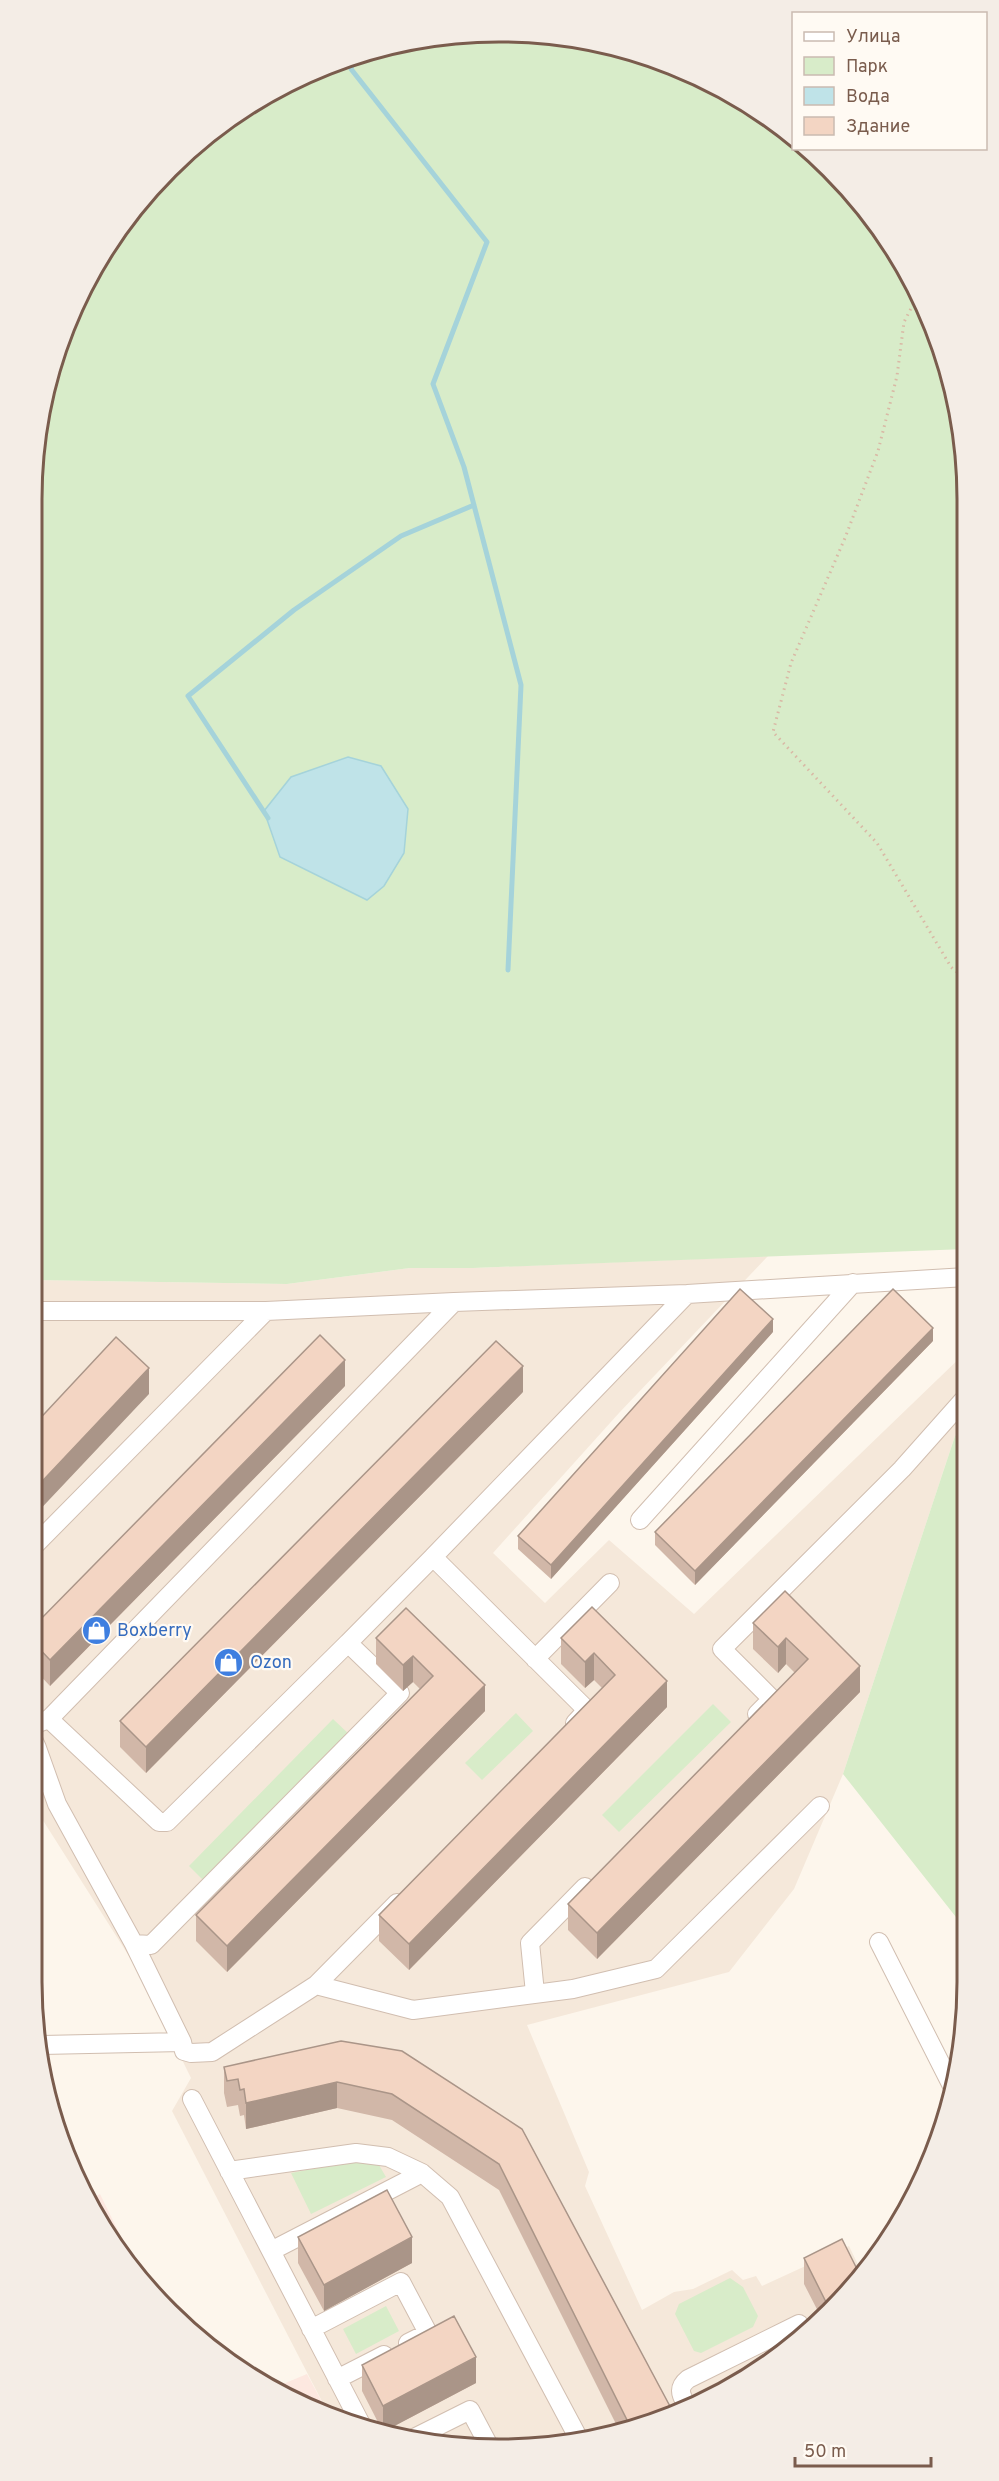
<svg xmlns="http://www.w3.org/2000/svg" width="999" height="2481" font-family="Overpass,sans-serif">
  <rect width="100%" height="100%" fill="#fdf6ec"/>
  <!-- residential -->
  <path fill="#f5e8da" d="M768,1256L619,1413L493,1553L545,1603L609,1540L694,1614L966,1352V1425L955,1436L843,1774L794,1889L729,1972L527,2025L589,2172L585,2186L642,2310L674,2292L693,2289L732,2270L743,2280L756,2276L762,2286L849,2246L863,2275L808,2333L734,2387L590,2441L438,2445L349,2425L329,2415L172,2111L191,2078L139,1972L32,1803V1280L287,1284L410,1268H473Z"/>
  <!-- commercial -->
  <path fill="#fde8e0" d="M100,2194L146,2288L94,2215L88,2201Z
    M307,2374L329,2415L271,2389Z"/>
  <!-- green -->
  <path fill="#d8ecc9" d="M469,33L560,35L650,56L759,110L793,140L794,148L803,149L852,191L919,293L963,438L966,1249L473,1268H410L287,1284L32,1280V500L56,349L94,266L147,191L214,128L292,80L378,48Z
    M966,1425L967,1931L843,1774L955,1436Z
    M713,1704L731,1722L619,1832L602,1815Z
    M516,1713L533,1731L482,1780L465,1763Z
    M333,1719L351,1736L206,1883L189,1866Z
    M353,2161L379,2165L386,2177L311,2214L291,2173Z
    M730,2278L743,2287L758,2316L753,2327L701,2353L694,2351L675,2314L679,2304Z
    M386,2306L399,2331L356,2354L343,2329Z"/>
  <!-- water -->
  <path fill="#bfe3e8" stroke="#a5d3da" stroke-width="1.5" d="M348,757L381,766L408,809L404,853L384,886L367,900L280,857L264,811L291,777Z"/>
  <g fill="none" stroke-linecap="round" stroke-linejoin="round">
    <!-- stream -->
    <path stroke="#a5d3da" stroke-width="5" d="M354,57L351,69L487,242L433,384L464,467L521,685L508,970
      M268,818L188,696L294,610L401,536L474,505"/>
    <defs>
      <path id="minor" d="M454,1302L687,1294L966,1277
        M32,1311H266
        M640,1520L853,1283
        M32,1548L266,1311L454,1302L49,1719
        M433,1557L687,1294
        M535,1659L610,1583
        M757,1714L772,1699L722,1649L902,1469L966,1397
        M32,1725L49,1719L159,1822H167L348,1643
        M32,1737L37,1748L57,1804L134,1944L151,1945L400,1693L348,1643L433,1557L587,1710L575,1723
        M879,1942L951,2084
        M316,1985L397,1903
        M535,1993L530,1943L585,1887
        M182,2042L184,2051L191,2053L212,2052L316,1985L413,2010L573,1989L656,1969L820,1806
        M42,2045L182,2042L134,1944
        M192,2099L363,2428
        M229,2171L356,2153L388,2157L422,2173L450,2197L580,2441
        M271,2251L422,2173
        M311,2329L401,2282L428,2333L408,2343
        M337,2379L384,2355
        M686,2404C680,2394 678,2387 688,2379L799,2324
        M412,2439L470,2410L488,2444"/>
    </defs>
    <!-- minor casing -->
    <use href="#minor" stroke="#d1beb0" stroke-width="20"/>
    <!-- path -->
    <path stroke="#d9b8a5" stroke-width="3" stroke-dasharray="1.5 4.5" stroke-linecap="butt" d="M919,293L904,322L897,376L878,451L845,538L791,663L773,732L877,843L951,967L965,979"/>
    <!-- minor -->
    <use href="#minor" stroke="#fff" stroke-width="18"/>
  </g>
  <!-- wall -->
  <path fill="#d1b7a8" d="M773,1332L551,1579L518,1549V1536Z
    M933,1341L695,1585L655,1545V1532Z
    M345,1386L50,1686L32,1667V1628Z
    M523,1392L146,1773L120,1747V1721Z
    M785,1591L860,1692L597,1959L568,1930V1904L795,1673L786,1664L778,1673L753,1649V1623Z
    M592,1607L667,1707L409,1970L379,1941V1915L602,1688L594,1680L585,1688L561,1664V1638Z
    M406,1608L485,1711L227,1972L196,1941V1915L420,1689L413,1682L403,1691L376,1664V1638Z
    M341,2041L522,2129L672,2410L619,2430L499,2190L392,2120L337,2108L246,2129L244,2115L240,2116L238,2105L227,2107L224,2093V2067Z
    M298,2237L412,2263L324,2311L298,2263Z
    M804,2258L861,2277L822,2319L804,2284Z
    M362,2365L476,2383L383,2432L362,2391Z"/>
  <!-- shaded-wall -->
  <path fill="#aa9588" d="M773,1319V1332L551,1579V1565Z
    M933,1328V1341L695,1585V1571Z
    M345,1360V1386L50,1686V1660Z
    M523,1366V1392L146,1773V1747Z
    M149,1368V1394L32,1518V1492Z
    M786,1638V1664L778,1673V1647Z
    M594,1653V1680L585,1688V1662Z
    M413,1656V1682L403,1691V1665Z
    M860,1666V1692L597,1959V1933Z
    M667,1681V1707L409,1970V1944Z
    M485,1685V1711L227,1972V1946Z
    M337,2082V2108L246,2129V2103Z
    M412,2237V2263L324,2311V2285Z
    M476,2357V2383L383,2432V2406Z"/>
  <!-- building -->
  <path fill="#f3d5c3" stroke="#aa9588" stroke-width="1.5" d="M740,1289L773,1319L551,1565L518,1536Z
    M893,1289L933,1328L695,1571L655,1532Z
    M320,1335L345,1360L50,1660L32,1641V1628Z
    M116,1337L149,1368L32,1492V1427Z
    M496,1341L523,1366L146,1747L120,1721Z
    M785,1591L860,1666L597,1933L568,1904L808,1659L786,1638L778,1647L753,1623Z
    M592,1607L667,1681L409,1944L379,1915L615,1675L594,1653L585,1662L561,1638Z
    M406,1608L485,1685L227,1946L196,1915L433,1676L413,1656L403,1665L376,1638Z
    M341,2041L402,2051L522,2129L672,2410L617,2430L629,2424L499,2164L392,2094L337,2082L246,2103L244,2089L240,2090L238,2079L227,2081L224,2067Z
    M387,2190L412,2237L324,2285L298,2237Z
    M100,2206L128,2263L94,2215L92,2210Z
    M842,2239L861,2277L830,2310L804,2258Z
    M454,2316L476,2357L383,2406L362,2365Z"/>
  <!-- icons -->
  <defs>
    <symbol id="shop-disc" viewBox="-11 -11 22 22"><circle r="9.5" fill="#3f7fe0" stroke="#fffaf3"/><path d="M-5-2.5h2.3a2.7 3.5 0 0 1 5.4 0H5L5.5 6h-11ZM-1.5-2.5h3a1.5 2.3 0 0 0-3 0Z" fill="#fff"/></symbol>
  </defs>
  <g fill-rule="evenodd">
    <use href="#shop-disc" x="80" y="1614" width="33" height="33"/>
    <use href="#shop-disc" x="212" y="1646" width="33" height="33"/>
  </g>
  <g text-anchor="middle" stroke-width="4.5" stroke-linejoin="round" paint-order="stroke">
    <!-- shop labels -->
    <g font-size="18" fill="#366cbe" stroke="#fffaf3" text-anchor="start">
      <text x="117" y="1636">Boxberry</text>
      <text x="250" y="1668">Ozon</text>
    </g>
  </g>
  <!-- crop -->
  <path d="M0 0H999V2481H0ZM499 42H500A457 457 0 0 1 957 499V1982A457 457 0 0 1 500 2439H499A457 457 0 0 1 42 1982V499A457 457 0 0 1 499 42Z" fill="#f4ede6" fill-rule="evenodd"/>
  <path fill="none" stroke="#7a5c4d" stroke-width="3" d="M499 42H500A457 457 0 0 1 957 499V1982A457 457 0 0 1 500 2439H499A457 457 0 0 1 42 1982V499A457 457 0 0 1 499 42Z"/>
  <!-- legend -->
  <rect x="792" y="12" width="195" height="138" fill="#fffaf3" stroke="#cabbb1" stroke-width="1.5"/>
  <rect x="804" y="32" width="30" height="9" fill="#ffffff" stroke="#cabbb1" stroke-width="1.5"/>
  <text x="846" y="42" font-size="18" fill="#7a5c4d">Улица</text>
  <rect x="804" y="57" width="30" height="18" fill="#d8ecc9" stroke="#cabbb1" stroke-width="1.5"/>
  <text x="846" y="72" font-size="18" fill="#7a5c4d">Парк</text>
  <rect x="804" y="87" width="30" height="18" fill="#bfe3e8" stroke="#cabbb1" stroke-width="1.5"/>
  <text x="846" y="102" font-size="18" fill="#7a5c4d">Вода</text>
  <rect x="804" y="117" width="30" height="18" fill="#f3d5c3" stroke="#cabbb1" stroke-width="1.5"/>
  <text x="846" y="132" font-size="18" fill="#7a5c4d">Здание</text>
  <!-- scale -->
  <path d="M795 2457v9h136v-9" fill="none" stroke="#7a5c4d" stroke-width="3"/>
  <text x="804" y="2457" font-size="18" fill="#7a5c4d" stroke="#fffaf3" stroke-width="4.5" paint-order="stroke">50 m</text>
</svg>
